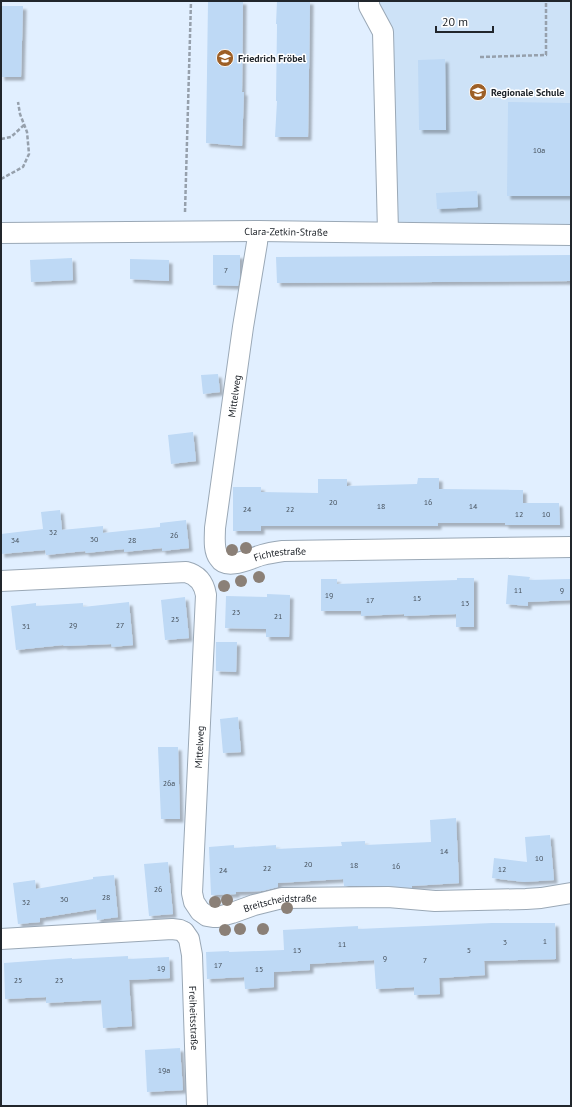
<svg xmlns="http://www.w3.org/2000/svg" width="572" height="1107" font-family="'PT Sans',sans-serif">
  <defs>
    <filter id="shadow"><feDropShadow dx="3.5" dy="3.5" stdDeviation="1" flood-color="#0004"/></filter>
  </defs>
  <rect width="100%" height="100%" fill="#e1efff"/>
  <!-- built -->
  <path fill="#cde2f7" d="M369,1H571V235L388,232L383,32Z"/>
  <!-- building -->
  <path fill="#bed9f5" filter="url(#shadow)" d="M208,1H243L242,92H244L242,146L206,143Z
    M277,1H310L308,137H275L277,101H276L277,24H276Z
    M1,6H23L21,77H1Z
    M445,59L446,130H419L418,60Z
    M508,102L571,103V196H507Z
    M477,191L478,207L437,209L436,193Z
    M213,255H240V276L238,286L213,285Z
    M571,255V281L277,283L276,257Z
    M72,258L73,280L31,282L30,260Z
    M130,259L169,260V281L130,279Z
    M218,374L220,392L203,394L201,375Z
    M193,432L196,461L171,464L168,435Z
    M418,478H439V489L523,490V503H559L560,525H505V523H438V526H261V531H233V487H261V492L318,493V479H347V486L417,484Z
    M60,510L62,530L103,526V533L160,527V523L186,520L189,548L162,551V548L124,552V549L86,553L85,551L46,555L45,550L1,554V534L43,529L41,512Z
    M508,575L530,577L529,580L571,579V600L528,602V606L506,604Z
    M457,578H474V627H456V614L404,616V614L361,616V611H321V579H337V584L457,580Z
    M267,594L290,595L289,637H266V629L225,628L226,596L267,597Z
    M185,597L189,638L165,640L161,600Z
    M129,602L133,645L112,647L111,644L64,646L63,645L16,650L11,606L36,603V606L83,603V607Z
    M216,642H237L236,672L216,671Z
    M238,717L241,752L223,753L220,719Z
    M158,747H178L180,819H161Z
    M456,818L459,883L412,886V888L388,886H344L343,879L278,883V887L262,891L236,892V894L211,895L209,847L234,845V848L276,845V849L342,846L341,842L365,841V845L431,842L430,820Z
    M550,835L554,880L524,882L492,878L494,858L527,862L525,837Z
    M168,862L173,914L149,916L144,864Z
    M114,875L118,917L97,920L96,909L40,918V922L18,924L13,883L35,880L36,889L93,879V877Z
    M492,923H555L556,959L484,961L485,975L439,978L440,994L414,995V987L376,989L374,960L310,964V970L274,972V987L245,989L244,977L207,979L206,952L229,951V952L284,950L283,930L358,926V929Z
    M128,956V959L169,957L170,978L129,980L132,1026L103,1028L101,1000L46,1003V997L5,999L4,963L72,958V959Z
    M180,1048L183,1090L147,1092L145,1050Z"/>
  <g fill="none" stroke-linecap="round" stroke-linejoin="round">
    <defs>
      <g id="minor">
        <path d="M369,1V6L383,32L388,232"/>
        <path id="s1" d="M258,231L257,243L243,327L215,528C215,537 213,550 219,558C227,571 251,558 262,555C269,553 276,552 283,551L571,547"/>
        <path id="s2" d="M1,233L258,231L571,235"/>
        <path id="s3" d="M1,581L186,572C198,575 204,583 206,595L192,893L194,902L200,911L207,916L213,917H218L232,913L254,905L282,898L388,897L435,901L526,899L541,898L571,893"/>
        <path id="s4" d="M184,932L189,939L192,955L197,1106"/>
        <path d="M1,939L172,929L180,930L184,932"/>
      </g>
    </defs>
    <!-- minor casing -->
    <use href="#minor" stroke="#9aa8b6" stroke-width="22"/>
    <!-- path -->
    <path stroke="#96a0ac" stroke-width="2.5" stroke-dasharray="4 2" stroke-linecap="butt" d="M480,57L546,55V1
      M1,139L11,137L24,125
      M1,179L23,167L29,154L27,132L20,114L18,102
      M185,212L191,1"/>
    <!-- minor -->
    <use href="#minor" stroke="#fff" stroke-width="20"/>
  </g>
  <!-- trees -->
  <g fill="#8b8077">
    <circle cx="246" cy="548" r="6"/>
    <circle cx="232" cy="550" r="6"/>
    <circle cx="259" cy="577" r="6"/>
    <circle cx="241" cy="581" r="6"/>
    <circle cx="224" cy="586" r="6"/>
    <circle cx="227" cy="900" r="6"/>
    <circle cx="215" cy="902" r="6"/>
    <circle cx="287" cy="908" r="6"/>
    <circle cx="240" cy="929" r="6"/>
    <circle cx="263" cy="929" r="6"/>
    <circle cx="225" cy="930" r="6"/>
  </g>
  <!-- icons -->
  <defs>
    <symbol id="school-disc" viewBox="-11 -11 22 22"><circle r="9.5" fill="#9d5f26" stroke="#fff"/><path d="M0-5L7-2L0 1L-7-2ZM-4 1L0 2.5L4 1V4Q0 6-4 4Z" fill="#fff"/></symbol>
  </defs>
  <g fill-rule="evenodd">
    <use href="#school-disc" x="215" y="48" width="20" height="20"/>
    <use href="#school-disc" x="468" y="82" width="20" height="20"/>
  </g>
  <g text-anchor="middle" stroke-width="3" stroke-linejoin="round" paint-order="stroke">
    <!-- number labels -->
    <g font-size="8" fill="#48535e">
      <text x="539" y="153">10a</text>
      <text x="226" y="273">7</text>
      <text x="333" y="505">20</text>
      <text x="428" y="505">16</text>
      <text x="381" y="509">18</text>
      <text x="473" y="509">14</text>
      <text x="247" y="512">24</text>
      <text x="290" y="512">22</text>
      <text x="519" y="517">12</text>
      <text x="546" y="517">10</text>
      <text x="53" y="535">32</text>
      <text x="174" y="538">26</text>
      <text x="94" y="542">30</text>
      <text x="15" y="543">34</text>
      <text x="132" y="543">28</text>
      <text x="518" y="593">11</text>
      <text x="562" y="593">9</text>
      <text x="329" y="598">19</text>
      <text x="417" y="601">15</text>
      <text x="370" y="603">17</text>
      <text x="465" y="606">13</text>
      <text x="236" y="615">23</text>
      <text x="278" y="619">21</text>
      <text x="175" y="622">25</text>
      <text x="73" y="628">29</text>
      <text x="120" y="628">27</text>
      <text x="26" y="629">31</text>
      <text x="169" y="786">26a</text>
      <text x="444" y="854">14</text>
      <text x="539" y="861">10</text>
      <text x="308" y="867">20</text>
      <text x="354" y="868">18</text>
      <text x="396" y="869">16</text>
      <text x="267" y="871">22</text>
      <text x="502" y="872">12</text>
      <text x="223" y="873">24</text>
      <text x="158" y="892">26</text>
      <text x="106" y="900">28</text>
      <text x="64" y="902">30</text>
      <text x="26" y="905">32</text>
      <text x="545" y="944">1</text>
      <text x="505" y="945">3</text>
      <text x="342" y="947">11</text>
      <text x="297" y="953">13</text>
      <text x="469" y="953">5</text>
      <text x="385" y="961">9</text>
      <text x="425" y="963">7</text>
      <text x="218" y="968">17</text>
      <text x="161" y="971">19</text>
      <text x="259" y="972">15</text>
      <text x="18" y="983">25</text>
      <text x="59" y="983">23</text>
      <text x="164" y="1073">19a</text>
    </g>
    <!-- poi labels -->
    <g font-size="10" font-weight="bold" fill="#21262c" stroke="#fff" text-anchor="start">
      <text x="238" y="62">Friedrich Fröbel</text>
      <text x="491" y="96">Regionale Schule</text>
    </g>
    <!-- street labels -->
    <g font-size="10" fill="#21262c" stroke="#fff">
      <text dy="4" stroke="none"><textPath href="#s2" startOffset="285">Clara-Zetkin-Straße</textPath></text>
      <text transform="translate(234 396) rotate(-82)" y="4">Mittelweg</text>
      <text dy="4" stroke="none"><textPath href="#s1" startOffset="395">Fichtestraße</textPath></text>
      <text transform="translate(199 747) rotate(-87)" y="4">Mittelweg</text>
      <text dy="4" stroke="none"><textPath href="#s3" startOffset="620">Breitscheidstraße</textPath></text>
      <text dy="4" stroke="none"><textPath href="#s4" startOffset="88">Freiheitsstraße</textPath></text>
    </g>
  </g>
  <!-- border -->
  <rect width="572" height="1107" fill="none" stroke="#21262c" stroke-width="4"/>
  <!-- scale -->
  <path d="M436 26v6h57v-6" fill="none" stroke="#21262c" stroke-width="2"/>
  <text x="442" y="26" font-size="12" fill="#21262c" stroke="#ffffff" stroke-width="3" paint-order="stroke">20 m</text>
</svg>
